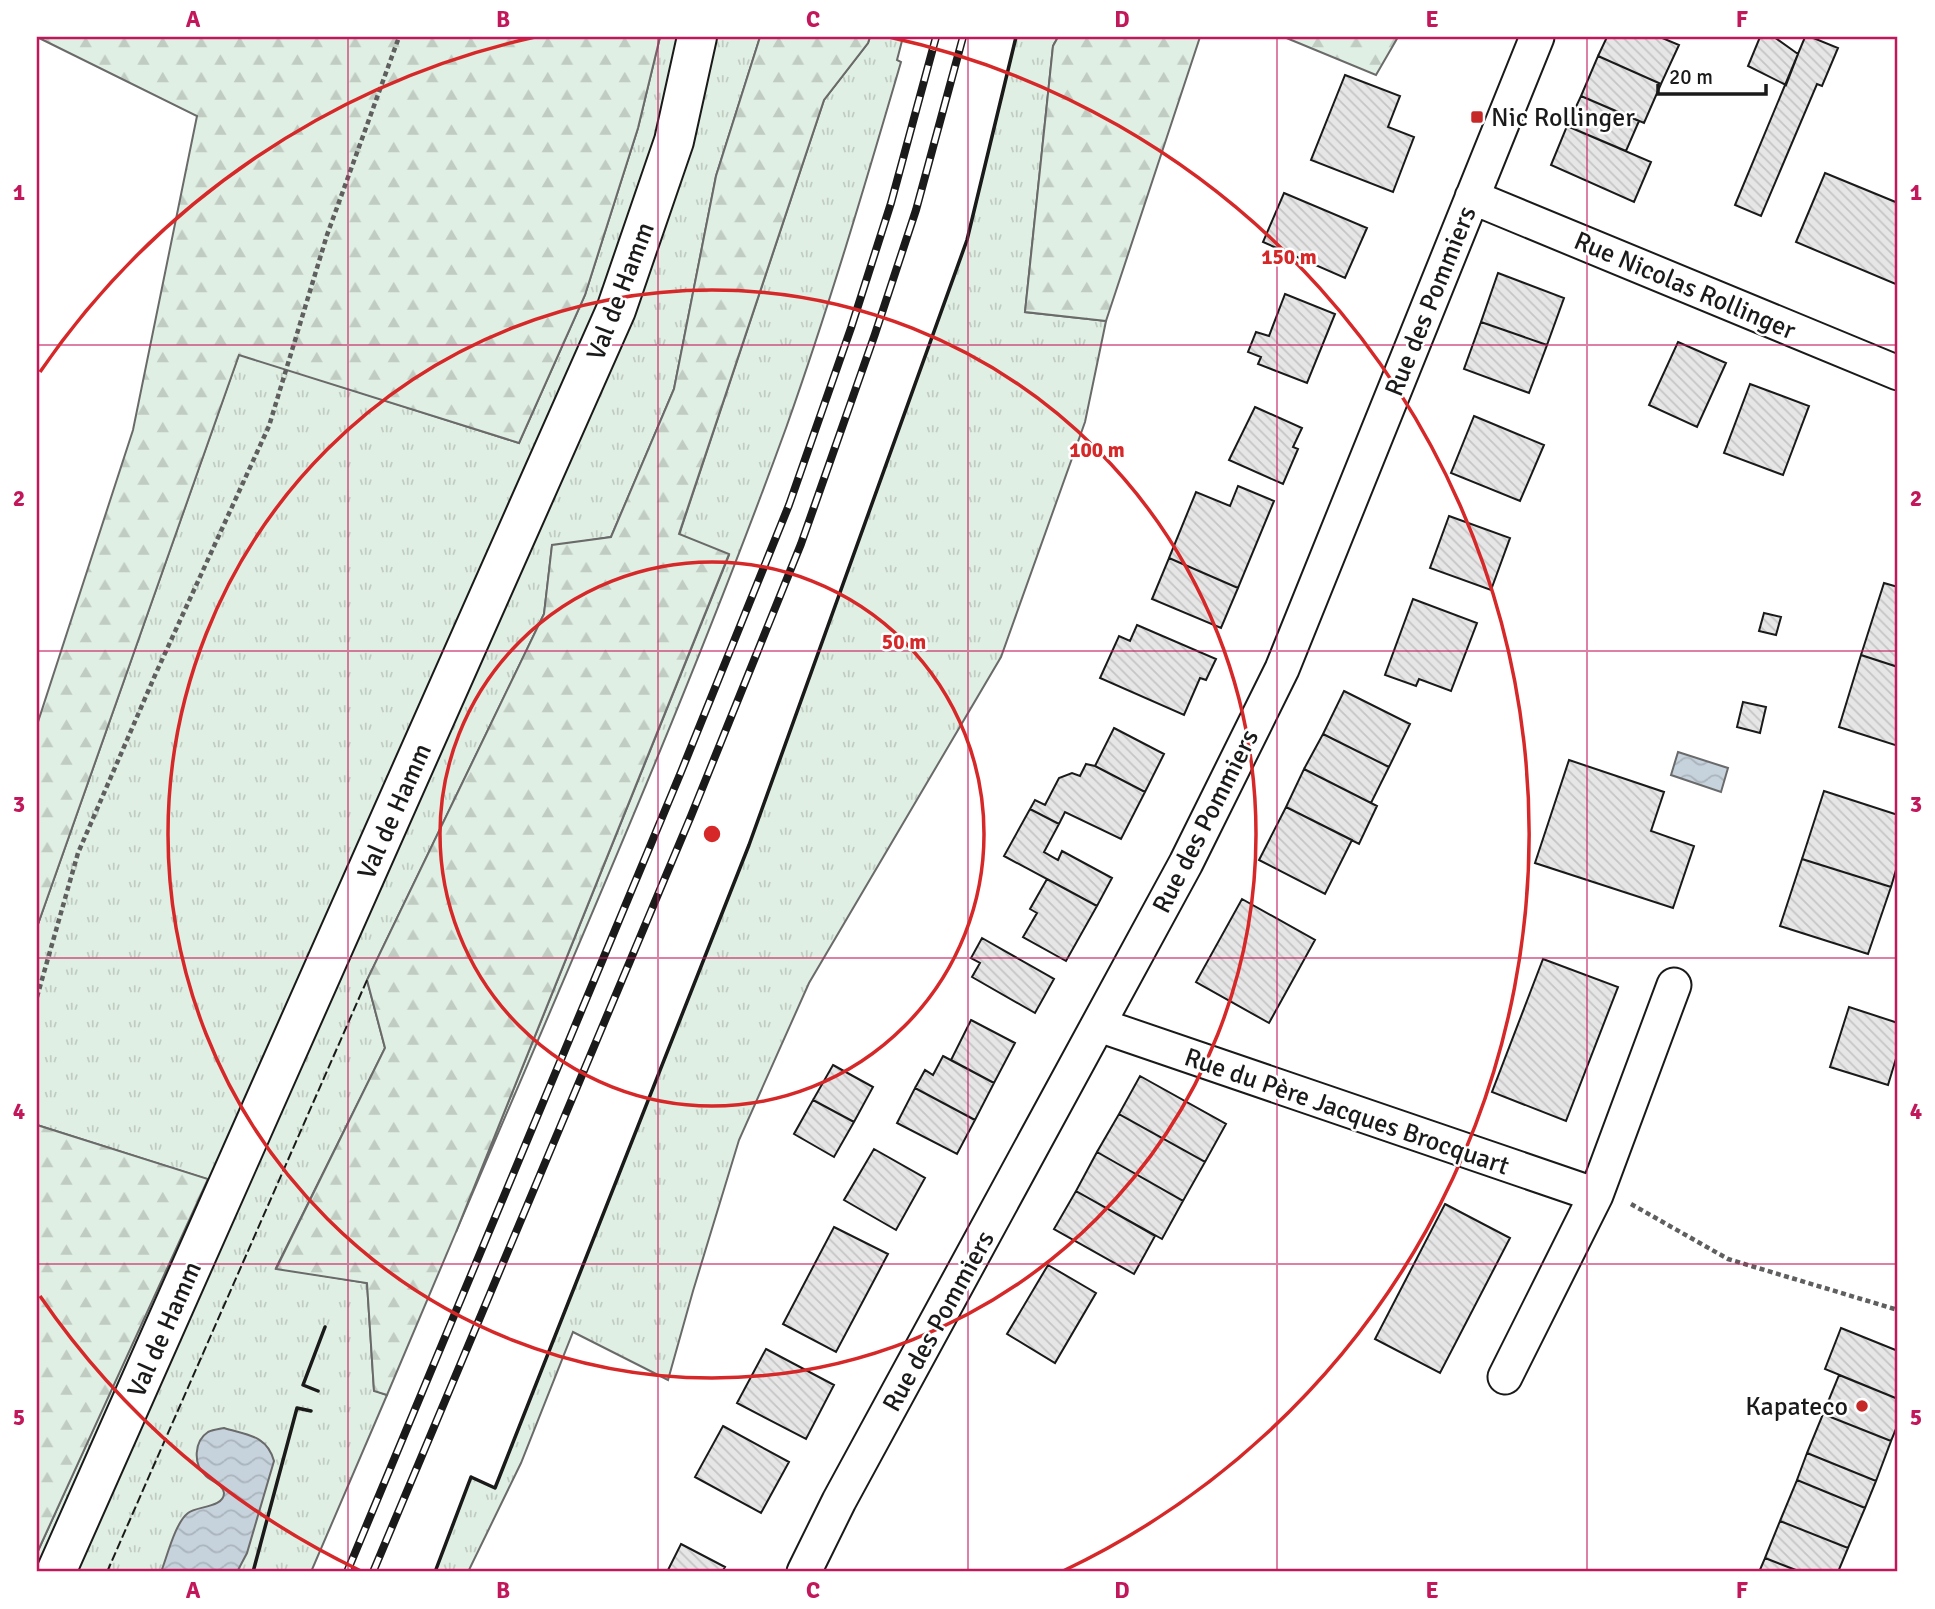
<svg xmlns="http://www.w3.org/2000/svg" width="1935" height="1609" font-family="Signika,sans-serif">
  <defs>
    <pattern id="grass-tufts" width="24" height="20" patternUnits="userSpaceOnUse" patternTransform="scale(1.75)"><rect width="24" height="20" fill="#e0efe3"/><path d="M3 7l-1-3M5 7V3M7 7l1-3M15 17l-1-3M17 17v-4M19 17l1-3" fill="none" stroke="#c0ccc2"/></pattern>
    <pattern id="forest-firs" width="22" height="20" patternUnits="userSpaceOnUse" patternTransform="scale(1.75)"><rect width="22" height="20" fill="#e0efe3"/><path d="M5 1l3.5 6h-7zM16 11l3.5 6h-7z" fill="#c0ccc2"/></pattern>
    <pattern id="water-waves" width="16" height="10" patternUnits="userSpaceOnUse" patternTransform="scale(1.75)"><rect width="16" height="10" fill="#c6d2dc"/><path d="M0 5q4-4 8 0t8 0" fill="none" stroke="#aab4bc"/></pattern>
    <pattern id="building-back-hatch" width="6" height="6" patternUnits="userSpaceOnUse" patternTransform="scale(1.75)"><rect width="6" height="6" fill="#e6e6e6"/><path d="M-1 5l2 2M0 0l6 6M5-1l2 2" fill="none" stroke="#c5c5c5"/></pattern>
  </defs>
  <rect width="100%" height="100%" fill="#fff"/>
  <!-- grass -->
  <path fill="url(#grass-tufts)" stroke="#6a6a6a" stroke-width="2" d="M660,37H760L716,176L674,389L611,537L552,546L544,614L367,980L385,1048L276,1268L367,1283L374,1390L387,1395L311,1572H37V1553L207,1179L37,1125V927L239,354L519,443L585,295L638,128Z
    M870,37H908H903L897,60L901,62C865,185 829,307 786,428C687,700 569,966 456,1232L729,555L679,535L824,100L868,43Z
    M1016,37H1058L1053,46L1025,312L1106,321L1085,422L1001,657L809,983L739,1140L693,1291L668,1380L573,1332L521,1463L468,1572H435L471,1477L495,1488L749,845L967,240Z"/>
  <!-- forest -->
  <path fill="url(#forest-firs)" stroke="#6a6a6a" stroke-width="2" d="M37,37H660L638,128L585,295L519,443L239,355L37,927V725L133,430L197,116Z
    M760,37H870L868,43L824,100L679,534L729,554L456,1232L387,1395L374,1391L367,1283L276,1269L385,1048L367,980L544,614L552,545L611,537L674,389L716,176Z
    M1058,37H1200L1106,321L1025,312L1053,46Z
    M1284,37H1398L1376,75Z
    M37,1125L208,1179L37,1553Z"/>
  <!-- water -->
  <path fill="url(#water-waves)" stroke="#6a6a6a" stroke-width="2" d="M1678,752L1728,768L1721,792L1671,775Z
    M224,1428C247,1435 267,1435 274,1461L247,1553L237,1572H161C167,1557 175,1523 188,1513C196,1506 224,1508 224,1493C223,1484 210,1481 205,1475C193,1464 194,1441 208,1432C212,1430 219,1429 224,1428Z"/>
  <!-- building -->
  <path fill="url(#building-back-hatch)" stroke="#1a1a1a" stroke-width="2" d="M1607,37H1660L1679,45L1661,84L1598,56Z
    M1760,37H1774L1798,54L1786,85L1748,66Z
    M1805,37H1811L1838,48L1822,86L1817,84L1761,216L1735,205Z
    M1598,56L1661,84L1644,123L1581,96Z
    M1345,75L1400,96L1388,127L1414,137L1393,192L1311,160Z
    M1581,96L1639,121L1626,151L1567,126Z
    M1567,126L1651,162L1634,202L1551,165Z
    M1825,173L1898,203V285L1796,242Z
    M1284,193L1367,228L1345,278L1263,242Z
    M1498,273L1564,298L1547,345L1481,322Z
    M1285,294L1335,314L1307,383L1258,364L1261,357L1248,352L1256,332L1269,336Z
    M1481,322L1547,345L1529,393L1464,369Z
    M1678,342L1726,363L1697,427L1649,405Z
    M1750,384L1809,406L1783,475L1724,453Z
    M1255,407L1302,428L1293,447L1298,449L1283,484L1229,460Z
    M1474,416L1544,445L1520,501L1451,473Z
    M1238,486L1274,501L1238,588L1169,558L1196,492L1230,506Z
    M1449,516L1510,538L1491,590L1430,568Z
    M1169,558L1238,588L1221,628L1152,599Z
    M1884,583L1898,587V667L1861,655Z
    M1413,599L1477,623L1451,691L1419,679L1416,686L1385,675Z
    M1764,613L1781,617L1776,635L1759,631Z
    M1137,625L1216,659L1206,680L1200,678L1184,715L1100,678L1119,636L1130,641Z
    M1861,655L1898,667V746L1839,727Z
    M1344,691L1410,724L1389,767L1323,734Z
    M1743,702L1766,707L1760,733L1737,727Z
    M1114,728L1164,754L1145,792L1095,766Z
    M1323,734L1389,767L1371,803L1304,769Z
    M1569,760L1664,792L1651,831L1694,846L1673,908L1535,863Z
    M1086,764L1095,766L1145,792L1121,839L1065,812L1059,824L1030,809L1035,800L1045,805L1059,778L1072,773L1080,776Z
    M1304,769L1377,806L1359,844L1286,807Z
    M1824,791L1898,815V863L1891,887L1802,859Z
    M1286,807L1352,840L1325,894L1259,860Z
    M1030,809L1059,824L1044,852L1058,860L1062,851L1112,878L1097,906L1004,856Z
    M1802,859L1891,887L1868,954L1780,926Z
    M1047,879L1097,906L1066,961L1023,937L1037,913L1030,909Z
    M1242,899L1315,940L1269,1023L1196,982Z
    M982,938L1054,979L1035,1013L972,977L980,963L971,958Z
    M1543,959L1618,987L1566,1121L1492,1092Z
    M1849,1007L1898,1023V1052L1888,1085L1830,1067Z
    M971,1020L1015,1043L994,1083L951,1060Z
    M943,1056L994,1083L975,1120L915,1088L925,1070L933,1075Z
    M833,1065L873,1087L854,1122L813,1100Z
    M1140,1076L1226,1124L1205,1162L1119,1114Z
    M915,1088L975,1120L957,1154L897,1123Z
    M813,1100L854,1122L834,1157L794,1134Z
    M1119,1114L1205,1162L1183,1201L1097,1152Z
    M874,1149L925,1178L896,1230L844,1200Z
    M1097,1152L1183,1201L1162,1239L1076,1191Z
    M1076,1191L1155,1236L1134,1274L1054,1229Z
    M1445,1204L1510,1238L1440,1373L1375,1339Z
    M834,1227L888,1254L836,1352L783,1324Z
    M1048,1265L1096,1293L1055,1363L1007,1334Z
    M1841,1328L1898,1351V1399L1825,1369Z
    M766,1349L834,1385L806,1439L737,1403Z
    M1839,1375L1898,1399V1424L1891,1441L1823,1414Z
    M1823,1414L1891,1441L1876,1481L1807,1453Z
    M723,1426L789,1462L761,1513L695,1477Z
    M1807,1453L1876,1481L1865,1508L1797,1480Z
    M1797,1480L1865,1508L1848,1548L1780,1521Z
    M1780,1521L1848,1548L1838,1572H1801L1765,1558Z
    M681,1544L725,1567L722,1572H667Z
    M1765,1558L1801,1572H1759Z"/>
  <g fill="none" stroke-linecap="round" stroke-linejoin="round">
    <defs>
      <path id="minor" d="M1472,197L1898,373
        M1099,1025L1596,1195L1505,1377
        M1596,1195L1674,985
        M804,1572L839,1501L1186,863L1282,669L1537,37"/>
      <path id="primary" d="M56,1572L616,310L674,141L697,37"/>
    </defs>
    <!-- minor casing -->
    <use href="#minor" stroke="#1a1a1a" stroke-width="37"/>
    <!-- primary casing -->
    <use href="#primary" stroke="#1a1a1a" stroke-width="42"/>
    <!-- path -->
    <path stroke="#5f5f5f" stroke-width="4.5" stroke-dasharray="5 3.5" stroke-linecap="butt" d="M37,997L78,853L156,673L269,426L327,235L399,37
      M1631,1204L1728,1259L1898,1310"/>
    <!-- minor -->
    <use href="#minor" stroke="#fff" stroke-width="33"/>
    <!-- primary -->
    <use href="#primary" stroke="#fff" stroke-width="38"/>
    <defs>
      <path id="rail" d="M347,1572L681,772L789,505L851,328L891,203L936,37
        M373,1572L691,816L801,544L875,334L916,210L963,37"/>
    </defs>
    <!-- rail casing -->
    <use href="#rail" stroke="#1a1a1a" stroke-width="8"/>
    <!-- rail -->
    <use href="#rail" stroke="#fff" stroke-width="5" stroke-dasharray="16" stroke-linecap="butt"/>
    <!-- fence -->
    <path stroke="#1a1a1a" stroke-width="2" stroke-dasharray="9 3.5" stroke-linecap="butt" d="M107,1572L367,980"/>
    <!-- wall -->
    <path stroke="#1a1a1a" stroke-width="3.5" d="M318,1391L303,1385L325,1327
      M253,1572L297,1408L311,1411
      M435,1572L471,1477L495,1488L749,845L967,240L1016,37"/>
  </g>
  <!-- grid -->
  <path fill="none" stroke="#c2185b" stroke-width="2" stroke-opacity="0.55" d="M348,37V1572M658,37V1572M968,37V1572M1277,37V1572M1587,37V1572M37,345H1898M37,651H1898M37,958H1898M37,1264H1898"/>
  <!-- distance rings -->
  <g fill="none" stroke="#d62828" stroke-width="3.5">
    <circle cx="712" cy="834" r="272"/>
    <circle cx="712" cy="834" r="544"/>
    <path d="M361 1571A816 816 0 0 1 40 1296M40 372A816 816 0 0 1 535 37M889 37A816 816 0 0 1 1063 1571"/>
  </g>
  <!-- markers -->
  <g fill="#c62828" stroke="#fff" stroke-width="2.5">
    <rect x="1470" y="110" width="14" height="14" rx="3.5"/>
    <circle cx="1862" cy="1406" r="7"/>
  </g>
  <g text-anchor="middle" stroke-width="5" stroke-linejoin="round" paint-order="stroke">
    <!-- poi labels -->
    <g font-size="26" fill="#1a1a1a" stroke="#fff" text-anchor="start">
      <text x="1491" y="126">Nic Rollinger</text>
      <text x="1848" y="1415" text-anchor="end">Kapateco</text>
    </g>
    <!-- street labels -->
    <g font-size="26" fill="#1a1a1a" stroke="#fff">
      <text transform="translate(1685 285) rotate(23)" y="9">Rue Nicolas Rollinger</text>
      <text transform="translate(620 291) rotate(-69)" y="9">Val de Hamm</text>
      <text transform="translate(1430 301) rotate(-68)" y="9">Rue des Pommiers</text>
      <text transform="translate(394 811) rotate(-66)" y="9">Val de Hamm</text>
      <text transform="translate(1205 821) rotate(-63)" y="9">Rue des Pommiers</text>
      <text transform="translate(1347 1111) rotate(19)" y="9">Rue du Père Jacques Brocquart</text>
      <text transform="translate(938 1321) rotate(-61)" y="9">Rue des Pommiers</text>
      <text transform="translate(164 1329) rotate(-66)" y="9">Val de Hamm</text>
    </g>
  </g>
  <circle cx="712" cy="834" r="10" fill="#d62828" stroke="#fff" stroke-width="3.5"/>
  <g font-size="21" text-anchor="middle" font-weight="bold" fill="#d62828" stroke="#fff" stroke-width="5" stroke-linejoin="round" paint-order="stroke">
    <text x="1289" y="264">150 m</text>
    <text x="1097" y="457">100 m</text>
    <text x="904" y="649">50 m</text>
  </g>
  <!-- border -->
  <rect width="1935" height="1609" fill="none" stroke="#ffffff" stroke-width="77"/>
  <!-- scale -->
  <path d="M1658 84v10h108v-10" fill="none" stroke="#1a1a1a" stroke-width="3.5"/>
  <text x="1669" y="84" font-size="21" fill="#1a1a1a" stroke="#ffffff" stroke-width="5" paint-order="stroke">20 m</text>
  <rect x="38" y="38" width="1858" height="1532" fill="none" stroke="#c2185b" stroke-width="2.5"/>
  <g font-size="23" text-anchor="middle" font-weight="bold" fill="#c2185b">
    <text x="193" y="27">A</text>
    <text x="503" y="27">B</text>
    <text x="813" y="27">C</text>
    <text x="1122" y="27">D</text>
    <text x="1432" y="27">E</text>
    <text x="1742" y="27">F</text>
    <text x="19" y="200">1</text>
    <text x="1916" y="200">1</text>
    <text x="19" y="506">2</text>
    <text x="1916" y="506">2</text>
    <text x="19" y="812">3</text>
    <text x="1916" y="812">3</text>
    <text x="19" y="1119">4</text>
    <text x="1916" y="1119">4</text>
    <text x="19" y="1425">5</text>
    <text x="1916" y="1425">5</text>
    <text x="193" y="1598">A</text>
    <text x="503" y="1598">B</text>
    <text x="813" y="1598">C</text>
    <text x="1122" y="1598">D</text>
    <text x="1432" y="1598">E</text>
    <text x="1742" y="1598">F</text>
  </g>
</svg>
